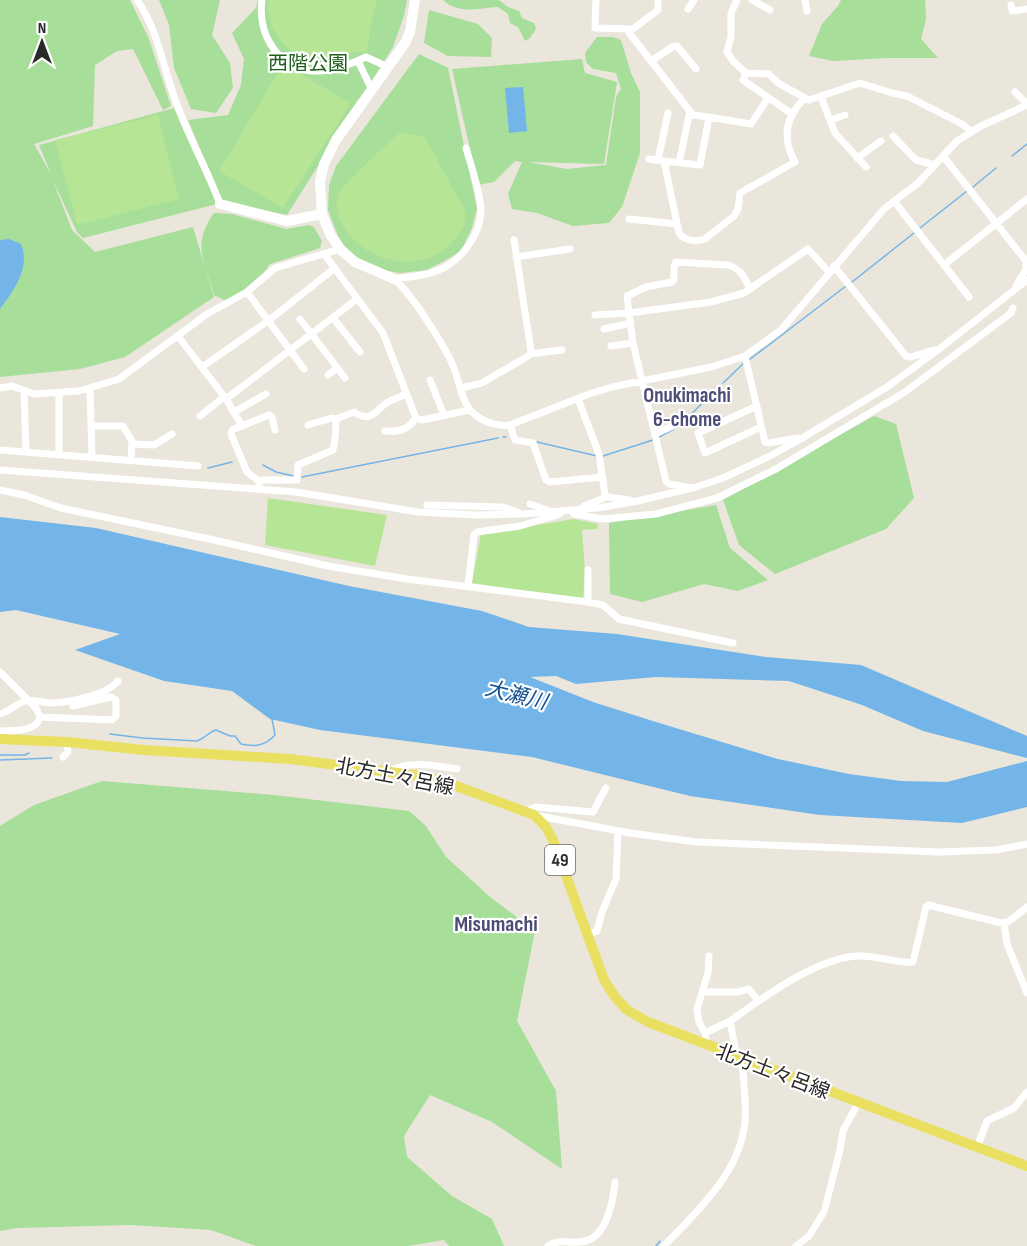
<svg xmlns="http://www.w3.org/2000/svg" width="1027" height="1246" font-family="'Sofia Sans Condensed','Noto Sans JP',sans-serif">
  <rect width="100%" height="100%" fill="#eae6db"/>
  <!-- green -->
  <path fill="#a6de9a" d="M0,0H130L149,39L171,106L163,110L133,49L117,51L95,65L93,126L34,144L51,174L39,145L174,108L217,204L83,238L77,232L52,178L72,230L95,252L193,227L214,297L125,357L80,369L0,377Z
    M159,0H220L212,35L230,63L233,88L216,113L191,109L174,68L169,25Z
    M258,0H407L404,16L393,47L287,215L222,201L188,120L228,115L241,85L244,59L232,33L256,8Z
    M443,0H499L508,7L519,11L522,18L534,23L536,29L530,38L525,41L518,27L510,23L508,14L498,7C478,8 460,15 443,0Z
    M841,0H925L926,19L921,39L938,58H888L833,61L809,56L822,24L838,6Z
    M429,10L478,24L492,38L491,57L448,56L424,43Z
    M597,37H613L621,40L631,73L640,92V153L622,207L609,223L573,226L537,213L512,209L508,194L522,162L515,161L494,182L478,185L452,69L582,59L585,73L617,82L604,164L528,162L567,169L606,165L616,97L621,89L616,73L593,69L586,62L585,53Z
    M419,54L448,68L477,209L472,228L461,251L446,260L427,270L400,273L382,270L350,254L338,236L328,210L329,185L336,166Z
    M214,213L232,214L286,229L309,225L314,227L322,241L320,248L270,264L264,272L237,296L226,301L214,295C205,262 191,245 214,213Z
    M874,416L896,424L914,498L886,529L775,574L739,545L723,500Z
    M716,505L730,548L768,580L738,591L704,584L642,602L610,594L609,523Z
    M102,781L274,795L409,811L426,826L446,857L489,896L535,931L517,1021L556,1091L562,1169L492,1122L430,1095L404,1136L407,1157L452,1196L492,1219L504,1246H449L444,1240L408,1246H256L211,1230L130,1225L17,1228L0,1231V826L34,805Z"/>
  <!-- pitch -->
  <path fill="#b7e596" d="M269,0H377L371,24L367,52C348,49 343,58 326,59C292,62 264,33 269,0Z
    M283,64L351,103L283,208L219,171Z
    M158,115L179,199L77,225L55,140Z
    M400,132L425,137C436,157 447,177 457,197C460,202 465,208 465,214C467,223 461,231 456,238C427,276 368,265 344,228C338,218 334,204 339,193C344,182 389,143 400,132Z
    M268,498L387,515L375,566L265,545Z
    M574,519L598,524L597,529L582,530L585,572L583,600L472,583L481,534Z"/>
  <!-- water -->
  <path fill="#73b5e8" d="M523,87L527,131L509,133L505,88Z
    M9,239L21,244C31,268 13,291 0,309V240Z
    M0,517L96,528L349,586L482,611L529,627L617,634L766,657L861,665L1027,736V758L923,731L862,705L789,681L656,677L576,684L556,676L530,677L593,702L656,722L778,759L849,774L901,781L947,782L1027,761V807L962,823L820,815L690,796L532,757L320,730L270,719L232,691L164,681L75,650L120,634L16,610L0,612Z"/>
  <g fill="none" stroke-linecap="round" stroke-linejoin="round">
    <!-- stream -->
    <path stroke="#73b5e8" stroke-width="1.5" d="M1012,156L1027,144
      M973,187L996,168
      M920,228L967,191
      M852,282L914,233
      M749,360L846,286
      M723,383L744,363
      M682,423L717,389
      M503,437H506
      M659,437L674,429
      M537,442L597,456
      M603,456L653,440
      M263,465L276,472L294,476
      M208,468L232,462
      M302,477L498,438
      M110,734L142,738L197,741C205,738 209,732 216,730L230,736H235L241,744C255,747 265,746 275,735L272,719
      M0,755H25L29,753
      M0,760L52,758
      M656,1246L660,1241"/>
    <!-- street -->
    <path stroke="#fff" stroke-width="7" d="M137,0C159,31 164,73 178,107C190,140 208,171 220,204
      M262,0C257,35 279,71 317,71C334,71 351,64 366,57L388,67
      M596,0L595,28L633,29L658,10V0
      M737,0L731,13V37L727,52L734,62L746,73L769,74L778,83L809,100L860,83L892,93L907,96L962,124L971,131
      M752,0L770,10
      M805,0L807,11
      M1011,5L1012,11L1027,9
      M688,9L694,0
      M627,30L693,115L709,117L700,165L664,161L679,233C684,241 697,242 705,239L734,216L738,209L740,193L795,162C782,139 785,118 804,99
      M358,61L372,90
      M651,61L674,46H677L696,69
      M746,73L743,80L792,114
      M1015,92L1027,104
      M821,97L835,133L866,167
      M709,117L751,124L768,98
      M830,120L845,115
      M893,136L916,160L935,165
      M943,156L1026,261V269L1016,286
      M857,158L881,141
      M649,159L662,161
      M658,160L668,113
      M679,163L690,111
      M894,201L969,297
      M629,219L677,224
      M324,254L383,333L416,418L422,420L470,410
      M516,257L570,249
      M944,265L1027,199
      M834,266L906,356L911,357L934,350H937
      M394,279C412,294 445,346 454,368C459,381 462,402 471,411C481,421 496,427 510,425L589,394L612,387L711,367L745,356L781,330L884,209L918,183L957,141L981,126L1027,105
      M394,279C408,277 426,276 439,270C461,261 480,235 481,212C481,193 471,166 466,148
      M247,292L304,369
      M595,315L629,313L627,296L646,287L672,282L674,280V266L676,262L728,265C741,269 744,277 750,289
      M333,318L360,352
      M300,319L345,378
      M604,329L631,323
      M178,336L226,399L357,299
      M611,346L633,343
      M530,354L562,350
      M745,356L765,442L769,443L798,438
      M202,367L268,321L335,268
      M328,375L337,368
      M430,380L444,415
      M0,388L12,386L34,394L79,391L119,379L207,314L247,292L275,268L340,249
      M461,388L482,383L530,355L531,351L514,240
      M90,389L92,457
      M24,391L26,452
      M59,393V455
      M226,399L242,426
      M578,399L599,454L605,495L608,497L630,500
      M757,406L698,433L705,453L761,427
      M234,412L266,394
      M200,416L224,397
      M308,425L332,418L336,419L354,412C372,424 376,409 388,402C394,399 400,397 406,394
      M510,425L515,440L533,443L546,480L550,482L603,477
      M91,426H123L132,441L131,460
      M385,431C399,432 408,430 416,418
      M655,434L679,423
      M132,444L154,445L172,434
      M0,450L198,466
      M0,470L296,492L418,512L478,515L523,514L598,508L638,501L696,487L723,478L772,455L804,437L887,387L938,350L1027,280
      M259,481L247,472L231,434L232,430L269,415L272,417L275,430
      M692,488L669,484L666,481L633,343L629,313L711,302L744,293L808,249L829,272
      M259,489V481L263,480H297L298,465L333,450C335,441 336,429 336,419
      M0,490L24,495L61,508L214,540L328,566L407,579L588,602L603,605L619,619L733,643
      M530,504L550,511
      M427,505L502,507L518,512
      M582,510L584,506L604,498L605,495
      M572,511L574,514L603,519L656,514L717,498L776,469L905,392L1011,313L1013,308
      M468,586L474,535L477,532L520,526L560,514
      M588,602V570
      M0,672L36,708L40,717C36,733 13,730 0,731
      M0,714C10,711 16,704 25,701C33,699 44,703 53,703C70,702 107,695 118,681
      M40,717L112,720L116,716V700L111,697L73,706
      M63,757L68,752L67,742
      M390,772C407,759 437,766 457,769
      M526,811L536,807L593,812L606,788
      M534,815L630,833L697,842L939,852L996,850L1027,844
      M1004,923L1007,944L1027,993
      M587,935L597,931L602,912L616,879L618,831
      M703,992H737L749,989L758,1001
      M705,1033L730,1021
      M707,1045L705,1033L699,1022L697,1009L708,973L709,956
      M735,1056L736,1053L730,1021C764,997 816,958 858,956C876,955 899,964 913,962L926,907L928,905L1001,923L1008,922L1027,907
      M977,1148L987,1121L1014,1108L1027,1092
      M548,1246C559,1239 567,1243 579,1242C606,1242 613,1202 615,1182
      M664,1246C696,1212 736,1177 744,1129C748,1111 743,1079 742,1059
      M796,1246L809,1236L824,1212L840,1150L843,1131L858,1103"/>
    <!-- secondary -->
    <path stroke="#fff" stroke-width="10" d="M220,204L287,221L322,214
      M394,279L355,262L340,249L330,234L322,214L320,182L324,164L336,140L405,43L410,32L415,0"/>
    <!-- primary -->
    <path stroke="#e9e062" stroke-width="10" d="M0,739L67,742L144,750L290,759L414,775L443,781L534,815L546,827L553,840L604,980L615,997L627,1010L648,1022L1027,1166"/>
  </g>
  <g text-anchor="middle" stroke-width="4.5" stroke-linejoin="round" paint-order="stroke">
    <!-- shield labels -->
    <rect fill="#fff" stroke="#696969" stroke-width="1.5" x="545" y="845" width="30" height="30" rx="4.5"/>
    <g font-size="18" font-weight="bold" fill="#292929">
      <text x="560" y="866">49</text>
    </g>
    <!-- park labels -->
    <g font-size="20" fill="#20611d" stroke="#fff">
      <text x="308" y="70">西階公園</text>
    </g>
    <!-- street labels -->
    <g font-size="20" fill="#292929" stroke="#fff">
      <text transform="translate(395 776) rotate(11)" y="7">北方土々呂線</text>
      <text transform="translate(773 1071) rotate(21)" y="7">北方土々呂線</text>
    </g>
    <!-- neighbourhood labels -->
    <g font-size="21" font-weight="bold" fill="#4c4c77" stroke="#fff">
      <text x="687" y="402">Onukimachi<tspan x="687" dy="24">6-chome</tspan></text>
    </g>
    <!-- water labels -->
    <g font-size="21" font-style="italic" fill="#145191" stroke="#fff">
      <text transform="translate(516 695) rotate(14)" y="7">大瀬川</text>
    </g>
    <!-- quarter labels -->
    <g font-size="22" font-weight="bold" fill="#4c4c77" stroke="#fff">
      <text x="496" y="931">Misumachi</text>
    </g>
  </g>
  <!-- north arrow -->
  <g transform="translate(42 42)" stroke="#ffffff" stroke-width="4.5" paint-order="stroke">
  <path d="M0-4.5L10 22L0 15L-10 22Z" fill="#292929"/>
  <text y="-9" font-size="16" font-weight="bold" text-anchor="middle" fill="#292929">N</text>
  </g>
</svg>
